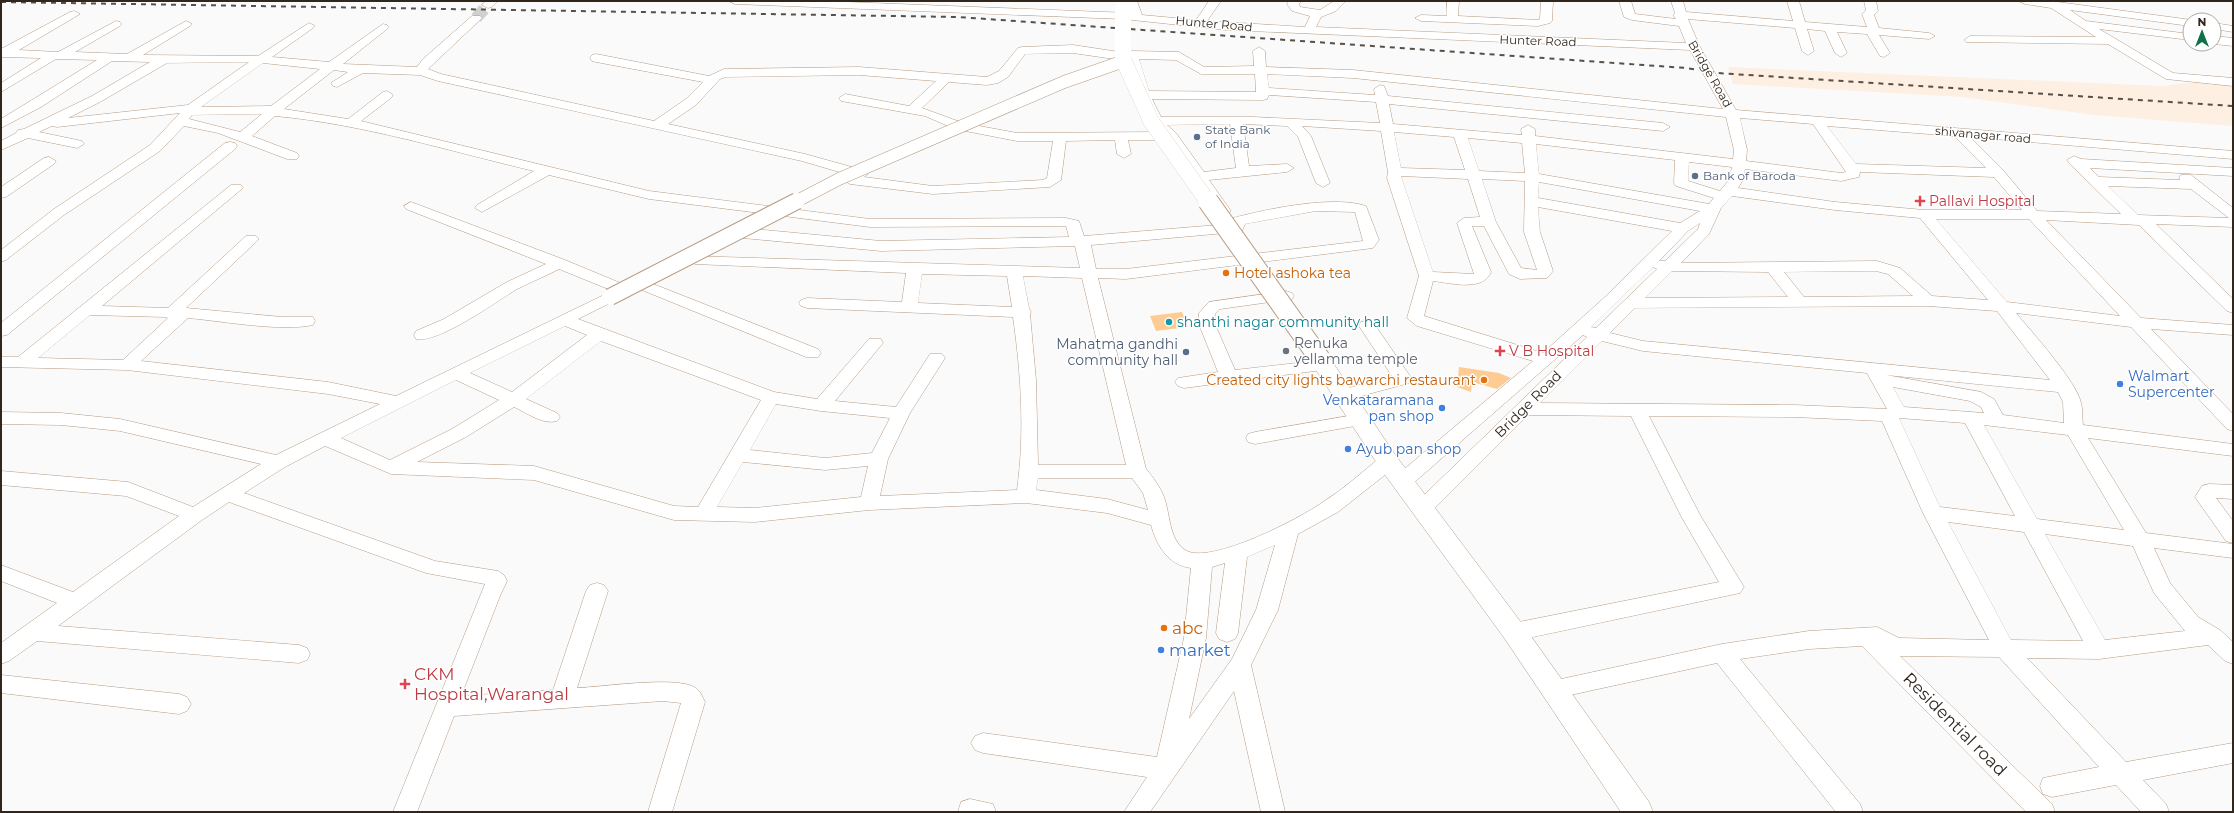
<svg xmlns="http://www.w3.org/2000/svg" width="2234" height="813" font-family="Montserrat,sans-serif">
  <rect width="100%" height="100%" fill="#fafafa"/>
  <!-- built -->
  <path fill="#fdefe2" d="M1728,67L2162,86L2196,82L2233,84V126L2094,115L1962,97L1733,84Z"/>
  <!-- building -->
  <path fill="#fecc93" d="M1182,312L1188,327L1156,331L1150,316Z
    M1459,367L1499,373L1511,378L1497,389L1472,382L1471,392L1457,387Z"/>
  <g fill="none" stroke-linecap="round" stroke-linejoin="round">
    <!-- minor-tunnel -->
    <path stroke="#d2d0ce" stroke-width="12" stroke-dasharray="12 6" stroke-linecap="butt" d="M476,18L488,5"/>
    <defs>
      <path id="minor" d="M486,1H498L492,7L488,8L482,5Z
        M729,1H821L1130,13L1125,1H1137L1142,15L1196,20L1209,1H1221L1207,21L1305,27L1310,16L1292,11L1287,4L1289,1H1301L1299,4L1300,7L1320,10L1334,1H1346L1336,11L1321,17L1316,27L1686,43L1679,26L1632,20L1624,17L1619,1H1631L1635,14L1676,19L1673,15L1675,13L1671,1H1683L1686,12L1793,21L1787,1H1799L1805,22L1867,27L1862,14L1866,10L1864,1H1876L1878,11L1874,15L1879,28L1929,33L1935,36L1929,39L1879,35L1890,53L1884,57L1880,56L1867,34L1837,32L1847,53L1841,57L1835,53L1825,31L1807,29L1814,51L1808,55L1802,51L1795,28L1688,19L1699,45L1736,110L2233,151V159L1970,137L2003,170L2037,211L2121,214L2069,163L2067,160L2074,156L2081,159L2233,168V176L2090,168L2099,177L2180,180L2179,178L2181,175H2191L2233,208V227L2156,224L2233,299V313L2227,311L2139,225L2046,220L2141,318L2233,325V335L2151,329L2233,414V431L2227,429L2131,327L2016,313C2031,331 2077,382 2081,403C2083,410 2082,418 2083,425L2233,444V456L2088,438L2146,533L2233,544V558L2154,548L2170,583L2198,617L2220,630L2233,642V664L2225,661L2208,645L2099,659L2027,658L2126,762L2233,743V763L2143,780L2166,804L2169,812H2141L2116,785L2052,797L2043,794L2040,786L2043,778L2099,767L1999,657L1900,656L2052,804L2055,812H2026L1862,646L1809,649L1740,659L1860,804L1863,812H1836L1717,663L1552,699L1544,697L1541,690L1544,683L1552,681L1722,644L1809,631L1877,627L1899,638L1989,640L1923,513L1882,421L1794,417L1649,416L1700,515L1744,587L1740,593L1514,641L1506,638L1503,632L1506,626L1514,623L1719,582L1681,516L1631,416L1528,415L1430,513L1423,515L1416,513L1413,508L1416,503L1587,337L1583,335L1410,486L1403,488L1396,486L1393,481L1396,476L1533,361L1417,326L1407,318L1419,276L1387,178L1388,172L1381,131L1302,126L1311,136L1330,183L1323,187L1316,183L1298,137L1287,126L1243,124L1249,166L1287,164L1294,168L1287,172L1209,180L1231,211L1224,215L1219,214L1167,140H1128L1131,154L1124,158L1117,154L1115,140L1066,141L1061,180L1050,187L933,194L850,184L843,180L845,177L853,176L802,161L438,81L420,75L363,73L337,87L333,86L331,83L348,72L334,70L284,109L348,119L383,92L387,91L393,95L391,98L361,121L649,191L870,219L1066,218L1079,221L1084,236L1230,224L1233,218C1267,209 1333,195 1366,206L1379,240L1373,248L1126,279L1098,278L1146,469C1153,477 1160,487 1164,497C1170,513 1169,540 1185,550C1209,566 1301,518 1323,502C1344,489 1362,472 1381,457L1388,456L1395,457L1397,462L1395,467L1338,512L1298,534L1278,610L1251,665L1285,812H1261L1234,691L1150,812H1124L1147,777L983,753L975,750L971,743L975,736L983,733L1157,757L1184,638L1191,568C1168,565 1157,546 1151,525L1107,513L1026,503L869,510L755,522L674,520L534,480L391,474L325,446L285,467L244,493L435,561L498,571L504,575L507,581L500,596L461,696L553,690L586,591L590,585L597,583L604,585L608,591L577,688C602,687 675,676 694,687C700,690 702,696 705,702L672,812H648L681,703L663,701L454,716L417,812H393L485,584L426,573L229,502L202,520L58,626L299,645L307,648L310,654L307,660L299,663L37,641L9,661L1,664V643L57,603L1,581V565L73,592L179,516L126,496L1,485V471L128,482L193,507L261,464L120,431L61,425L1,424V412L61,413L120,419L276,455L380,404L328,394L127,370L1,367V357H18L231,185H241L243,188L102,306L168,308L246,236H256L259,239L256,242L186,308L282,317H313L315,321L313,325C281,332 222,321 188,318L141,361L328,382L396,396L610,292L616,294L618,297L616,300L578,319L774,392L817,399L869,339H881L883,343L835,401L896,407L930,354H942L945,358L910,413L888,459L880,496L1017,490C1025,433 1021,373 1013,317L807,308L801,306L799,303L801,300L807,298L902,302L906,273L695,264L690,262L687,259L690,256L1080,268L1075,246L881,251L743,238L738,236L735,233L738,230L743,228L881,241L1069,237L1066,226L870,227L649,199L549,175L482,212L475,208L477,205L534,171C449,151 363,124 275,116L252,136L297,153L299,156L297,159H287L218,133L184,126L160,151L64,215L6,260L1,262V250L54,209L150,145L180,113L57,127L52,126L39,132L82,141L84,144L77,148L28,138L1,150V141L16,133L18,130L24,129L92,96L150,62L112,61L41,107L1,128V119L97,60L56,59L1,92V83L41,58L1,57V49L70,12L74,11L80,14L19,50L58,52L116,21L120,22L122,24L120,26L75,52L127,54L186,21L192,24L190,26L143,55L258,56L309,23L315,26L313,28L272,57L329,62L383,24L387,25L389,27L387,29L343,64L417,67L423,59L472,16H480L482,18L480,20L428,69L441,74L654,121L686,99L703,82L596,62L592,61L590,58L592,55L596,54L709,76L724,69L859,67L987,77L999,71L1018,48L1022,47L1073,45L1126,53L1132,51L1179,52L1204,67L1254,66L1253,51L1259,47L1265,51L1266,67L1353,70L1723,109L1690,50L1227,30L1123,19L735,4ZM1073,53L1128,61C1135,86 1141,113 1160,132L1017,133L963,123L922,108L949,82L987,85L998,83L1008,77L1025,54ZM1139,59L1176,60L1201,74H1255L1256,92L1149,91ZM249,62L188,105L68,118L100,102L167,63ZM263,63L320,69L271,106L201,107ZM1267,74L1353,78L1726,117L1734,150L1733,159L1535,136V129L1528,125L1521,129L1522,135L1393,124L1389,104L1663,131L1670,127L1663,123L1388,96L1384,86L1380,85L1374,89L1375,95L1269,88ZM859,75L936,81L909,106L845,94L839,98L841,101L925,116L955,129L1017,141H1053L1047,178L1043,180L933,186L864,177L868,174L866,171L805,154L668,124L696,105L720,79L726,77ZM1269,95L1376,102L1380,123L1253,117H1161L1152,99L1263,100L1267,99ZM262,114L240,132L189,119L192,115ZM1740,118L1813,124L1846,172L1841,173L1746,161L1747,150ZM1230,124L1236,168L1204,172L1176,133L1167,125ZM1827,126L1954,136L1986,168L1856,164ZM1394,132L1454,137L1465,170L1401,168ZM1468,138L1522,143L1525,173L1479,171ZM1536,144L1675,160L1674,183L1676,186L1714,198L1709,204L1539,174ZM1689,162L1732,167L1729,180L1720,191L1688,181ZM1745,169L1841,181L1859,177L1860,172L1994,177L2022,210H1924L1835,202L1738,188L1743,180ZM1401,176L1468,179L1480,217L1464,218L1457,223L1474,274L1433,272ZM1482,179L1525,181L1524,232L1537,270L1521,268L1496,222ZM1539,182L1700,211L1680,223L1538,198ZM2108,186L2191,189L2229,218L2138,215ZM1732,196L1835,210L1920,218L1988,300L1932,296L1900,268L1877,261L1681,263L1709,234L1721,208ZM1538,207L1672,231L1605,297L1543,353L1424,316L1433,281C1451,283 1483,292 1491,272L1472,226H1484L1509,274L1520,279L1547,278L1553,271L1540,232ZM1316,211L1355,212L1363,241L1126,269H1096L1091,245L1237,232L1242,231L1245,224ZM1936,219H2029L2120,316L2007,302ZM1700,223L1698,229L1665,261H1659L1688,231ZM1653,267L1657,269L1596,328L1591,327ZM1672,271L1768,272L1788,297L1645,298ZM1876,271L1888,274L1913,296L1804,297L1784,272ZM922,274L1007,276L1012,307L918,303ZM1023,276L1082,278L1126,465H1038L1036,380L1030,314L1031,312L1029,308ZM1928,306L1997,311L2050,380L1643,341L1610,333L1635,308ZM90,315L165,317L168,318L123,360L38,358ZM565,326L587,335L512,392L470,373ZM601,341L761,400L698,507L674,506L534,466L417,462L466,437L514,407C527,413 543,425 557,421L560,417L557,413L526,399ZM1602,341L1643,351L1867,373L1887,409L1794,405L1540,403ZM1886,375L2058,392L2063,402L2064,423L2003,415L1994,399L1981,392ZM456,380L499,400L452,429L390,460L341,438ZM1893,387L1970,401L1981,407L1984,413L1904,407ZM776,404L821,411L890,418L872,453L825,458L750,450ZM1899,418L1965,423L2015,516L1940,507ZM1984,425L2068,435L2124,530L2037,519ZM743,462L825,470L868,466L861,497L755,508L717,507ZM1038,478H1132L1143,493L1148,510L1107,499L1036,490ZM1948,522L2024,532L2083,641L2011,640ZM2045,534L2133,546L2154,593L2185,631L2105,640ZM1275,545L1256,610L1232,659L1189,719L1206,638L1212,567L1225,563L1216,633L1219,639L1227,642L1235,639L1238,633L1247,557Z
        M1447,1H1459L1458,16L1538,20L1540,19L1541,1H1553L1552,21L1550,23L1538,26L1421,21L1415,18L1421,15L1447,16Z
        M2019,1H2050L2192,20H2190V26L2070,10L2086,21L2190,34V40L2099,29L2173,73L2233,78V86L2166,79L2108,44L1966,42L1964,40L1970,36L2096,37L2051,8L2025,4Z
        M2214,23L2233,26V32L2214,29Z
        M2214,36L2233,38V46L2214,44Z
        M230,142L235,143L237,146L235,149L7,335L1,336V323L225,143Z
        M49,157L56,161L54,164L6,197L1,198V187L44,158Z
        M411,202L565,260L630,287L632,290L630,293H618L559,269C546,276 531,282 517,289C497,301 438,344 416,339L414,335L416,331L444,319L507,282L546,264L406,209L404,206Z
        M643,280L818,349L821,353L818,357H806L637,288L635,285L637,282Z
        M1286,291L1292,293L1294,296L1292,299L1220,309L1215,314L1214,322L1235,370L1324,360L1330,361L1333,365L1330,369L1184,388L1178,386L1175,382L1178,378L1218,372L1198,322L1199,313L1209,302Z
        M1367,321L1373,322L1412,379L1409,383L1350,399L1344,401L1338,399L1335,395L1338,391L1392,376L1359,326L1361,322Z
        M1360,414L1366,416L1369,420L1366,424L1255,444L1248,442L1246,438L1248,434L1255,432Z
        M2209,484L2233,485V499L2216,498L2233,521V543L2226,541L2195,497L2202,486Z
        M1,675L179,694L187,697L191,704L187,711L179,714L1,693Z
        M970,799L993,804L996,812H958L961,802Z"/>
      <path id="highway" d="M1320,353L1327,354L1396,456L1523,625L1649,802L1653,812H1621L1505,639L1380,468L1309,359L1313,354Z"/>
    </defs>
    <!-- minor casing -->
    <use href="#minor" stroke="#b79b82" stroke-width="1"/>
    <!-- highway casing -->
    <use href="#highway" stroke="#b79b82" stroke-width="1"/>
    <!-- minor -->
    <use href="#minor" fill="#fff" fill-rule="evenodd"/>
    <!-- highway -->
    <use href="#highway" fill="#fff" fill-rule="evenodd"/>
    <!-- rail -->
    <path stroke="#585048" stroke-width="2" stroke-dasharray="5 5" stroke-linecap="butt" d="M1,2L958,17L1686,68L1717,73L2233,106"/>
    <defs>
      <path id="minor-bridge-far1" d="M795,202L839,179L1064,82L1124,61"/>
      <path id="minor-bridge" d="M610,297L797,201"/>
      <path id="highway-bridge-far1" d="M1123,9V59L1151,121L1208,202"/>
      <path id="highway-bridge" d="M1208,201L1320,359"/>
    </defs>
    <!-- minor-bridge-far1 casing -->
    <use href="#minor-bridge-far1" stroke="#b79b82" stroke-width="13" stroke-linecap="butt"/>
    <!-- minor-bridge casing -->
    <use href="#minor-bridge" stroke="#b79b82" stroke-width="18" stroke-linecap="butt"/>
    <!-- highway-bridge-far1 casing -->
    <use href="#highway-bridge-far1" stroke="#b79b82" stroke-width="16" stroke-linecap="butt"/>
    <!-- highway-bridge casing -->
    <use href="#highway-bridge" stroke="#b79b82" stroke-width="22" stroke-linecap="butt"/>
    <!-- minor-bridge-far1 -->
    <use href="#minor-bridge-far1" stroke="#fff" stroke-width="12"/>
    <!-- minor-bridge -->
    <use href="#minor-bridge" stroke="#fff" stroke-width="16"/>
    <!-- highway-bridge-far1 -->
    <use href="#highway-bridge-far1" stroke="#fff" stroke-width="16"/>
    <!-- highway-bridge -->
    <use href="#highway-bridge" stroke="#fff" stroke-width="20"/>
  </g>
  <!-- markers -->
  <g fill="#5c6f8a" stroke="#fff" stroke-width="1.5">
    <circle cx="1197" cy="137" r="4"/>
    <circle cx="1695" cy="176" r="4"/>
    <circle cx="1186" cy="352" r="4"/>
  </g>
  <g fill="#e0444e" stroke="#fff" stroke-width="1.5">
    <path d="M1918 195h4v4h4v4h-4v4h-4v-4h-4v-4h4z"/>
    <path d="M1498 345h4v4h4v4h-4v4h-4v-4h-4v-4h4z"/>
    <path d="M403 678h4v4h4v4h-4v4h-4v-4h-4v-4h4z"/>
  </g>
  <g fill="#e8710a" stroke="#fff" stroke-width="1.5">
    <circle cx="1226" cy="273" r="4"/>
    <circle cx="1484" cy="380" r="4"/>
    <circle cx="1164" cy="628" r="4"/>
  </g>
  <circle fill="#0f9aa8" stroke="#fff" stroke-width="1.5" cx="1169" cy="322" r="4"/>
  <circle fill="#6b7280" stroke="#fff" stroke-width="1.5" cx="1286" cy="351" r="4"/>
  <g fill="#3f7fe0" stroke="#fff" stroke-width="1.5">
    <circle cx="2120" cy="384" r="4"/>
    <circle cx="1442" cy="408" r="4"/>
    <circle cx="1348" cy="449" r="4"/>
    <circle cx="1161" cy="650" r="4"/>
  </g>
  <g text-anchor="middle" stroke-width="3" stroke-linejoin="round" paint-order="stroke">
    <!-- far-street labels -->
    <g font-size="12" fill="#31261c" stroke="#fff">
      <text transform="translate(1214 24) rotate(5)" y="4">Hunter Road</text>
      <text transform="translate(1538 41) rotate(2)" y="4">Hunter Road</text>
      <text transform="translate(1710 74) rotate(60)" y="4">Bridge Road</text>
      <text transform="translate(1983 135) rotate(5)" y="4">shivanagar road</text>
    </g>
    <!-- far-service labels -->
    <g font-size="12" fill="#4e5e75" stroke="#fff" text-anchor="start">
      <text x="1205" y="134">State Bank<tspan x="1205" dy="14">of India</tspan></text>
      <text x="1703" y="180">Bank of Baroda</text>
    </g>
    <!-- health labels -->
    <g font-size="14" fill="#be3a42" stroke="#fff" text-anchor="start">
      <text x="1929" y="206">Pallavi Hospital</text>
      <text x="1509" y="356">V B Hospital</text>
    </g>
    <!-- food labels -->
    <g font-size="14" fill="#c56008" stroke="#fff" text-anchor="start">
      <text x="1234" y="278">Hotel ashoka tea</text>
      <text x="1476" y="385" text-anchor="end">Created city lights bawarchi restaurant</text>
    </g>
    <!-- culture labels -->
    <g font-size="14" fill="#0d838f" stroke="#fff" text-anchor="start">
      <text x="1177" y="327">shanthi nagar community hall</text>
    </g>
    <!-- worship labels -->
    <g font-size="14" fill="#5b616d" stroke="#fff" text-anchor="start">
      <text x="1294" y="348">Renuka<tspan x="1294" dy="16">yellamma temple</tspan></text>
    </g>
    <!-- service labels -->
    <g font-size="14" fill="#4e5e75" stroke="#fff" text-anchor="end">
      <text x="1178" y="349">Mahatma gandhi<tspan x="1178" dy="16">community hall</tspan></text>
    </g>
    <!-- shop labels -->
    <g font-size="14" fill="#366cbe" stroke="#fff" text-anchor="start">
      <text x="2128" y="381">Walmart<tspan x="2128" dy="16">Supercenter</tspan></text>
      <text x="1434" y="405" text-anchor="end">Venkataramana<tspan x="1434" dy="16">pan shop</tspan></text>
      <text x="1356" y="454">Ayub pan shop</text>
    </g>
    <!-- street labels -->
    <g font-size="14" fill="#31261c" stroke="#fff">
      <text transform="translate(1528 404) rotate(-45)" y="5">Bridge Road</text>
    </g>
    <!-- near-food labels -->
    <g font-size="17" fill="#c56008" stroke="#fff" text-anchor="start">
      <text x="1172" y="634">abc</text>
    </g>
    <!-- near-shop labels -->
    <g font-size="17" fill="#366cbe" stroke="#fff" text-anchor="start">
      <text x="1169" y="656">market</text>
    </g>
    <!-- near-health labels -->
    <g font-size="17" fill="#be3a42" stroke="#fff" text-anchor="start">
      <text x="414" y="680">CKM<tspan x="414" dy="20">Hospital,Warangal</tspan></text>
    </g>
    <!-- near-street labels -->
    <g font-size="17" fill="#31261c" stroke="#fff">
      <text transform="translate(1955 724) rotate(45)" y="6">Residential road</text>
    </g>
  </g>
  <!-- border -->
  <rect width="2234" height="813" fill="none" stroke="#31261c" stroke-width="4"/>
  <!-- north arrow -->
  <g transform="translate(2202 32)"><circle r="19" fill="#ffffff" stroke="#ada8a4"/>
  <path d="M0-3L7 15L0 10L-7 15Z" fill="#0f7147"/>
  <text y="-6" font-size="11" font-weight="bold" text-anchor="middle" fill="#31261c">N</text>
  </g>
</svg>
